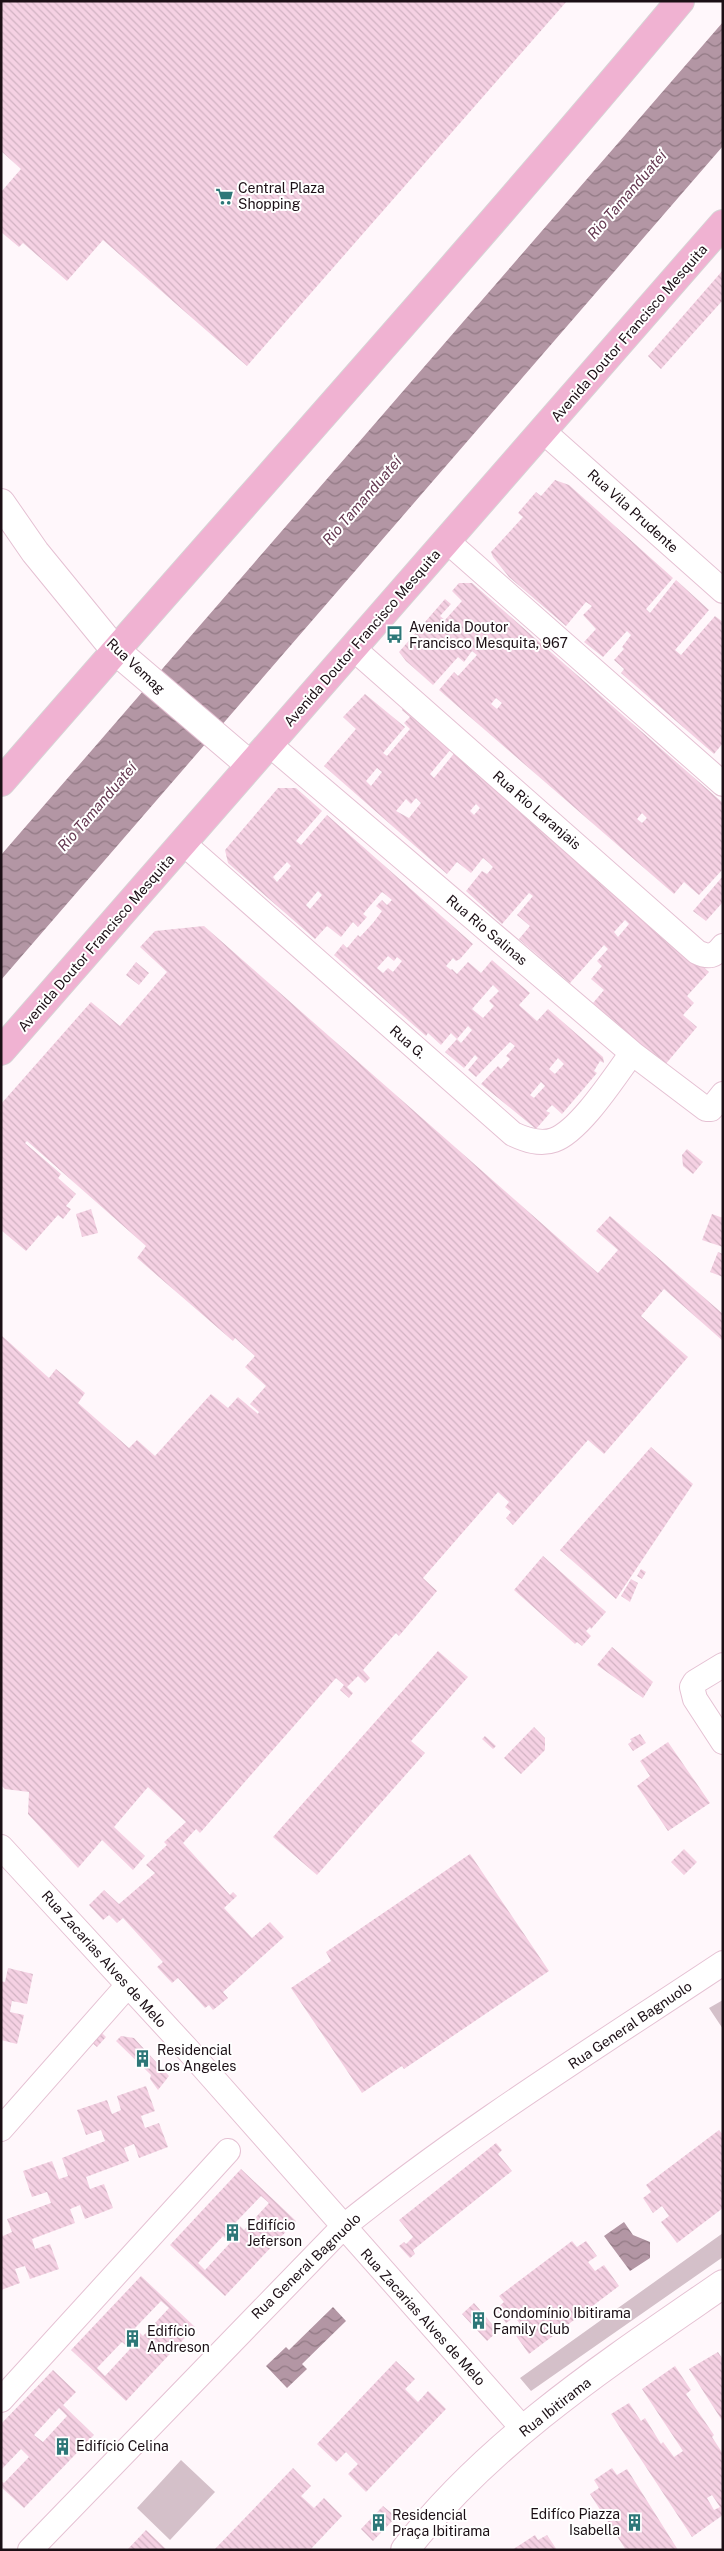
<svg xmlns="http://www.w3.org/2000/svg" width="724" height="2551" font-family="'Public Sans',sans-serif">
  <defs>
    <pattern id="water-waves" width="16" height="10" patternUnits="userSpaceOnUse" patternTransform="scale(1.25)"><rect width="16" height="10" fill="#b396a4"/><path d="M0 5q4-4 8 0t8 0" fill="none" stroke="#917984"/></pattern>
    <pattern id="building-back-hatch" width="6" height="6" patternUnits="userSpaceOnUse" patternTransform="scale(1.25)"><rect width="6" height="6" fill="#f5d1e3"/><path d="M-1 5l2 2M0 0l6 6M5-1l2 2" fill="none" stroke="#d1b2c2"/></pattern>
  </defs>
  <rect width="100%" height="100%" fill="#fff7fb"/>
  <!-- green -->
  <path fill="#d4c0c9" d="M723,2000V2029L709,2008Z
    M723,2233V2257L531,2391L520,2378Z
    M181,2460L215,2492L170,2540L137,2508Z"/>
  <!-- water -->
  <path fill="url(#water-waves)" d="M723,22V146L1,980V855Z
    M624,2222L633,2235L650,2242V2258L630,2271L604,2236Z
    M333,2307L346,2321L302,2364L307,2369L287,2388L266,2366L286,2347L289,2350Z"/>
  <!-- building -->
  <path fill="url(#building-back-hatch)" fill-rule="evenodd" d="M1,1H567L247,366L103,240L67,281L23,243L19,247L1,232V192L21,169L1,151Z
    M723,270V300L661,369L648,356Z
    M555,480L569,485L673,578L646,609L650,613L676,580L709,610L675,650L681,655L715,616L723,622V743L714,754L621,673L624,669L614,660L624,649L622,647L631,635L627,631L603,657L584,642L596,629L583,615L592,606L586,602L566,626L509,577L493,557L491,552L523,517L518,513L536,492L541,496Z
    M459,583H472L723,803V869L699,895L684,882L674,894L439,690L454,672L458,676L477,655L472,651L464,662L458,657L433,685L406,661L399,652L445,599L451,604L440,616L445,620L462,601L452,591ZM496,698L502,703L497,709L491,704ZM642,813L647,818L642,823L637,819Z
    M365,694L405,727L383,753L387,756L410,729L404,723L410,717L402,710L405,706L452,748L430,774L434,778L456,751L709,972L687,996L694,1003L683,1015L697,1027L664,1066L593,1003L604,990L591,979L602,966L597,961L608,949L604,945L570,983L519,939L530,926L517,915L533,896L529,893L502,924L466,891L482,871L487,874L493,867L489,863L483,858L471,873L457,862L447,874L324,766L356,729L343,717ZM377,768L382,772L371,786L366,781ZM416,798L421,803L409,818L396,811L406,799L411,804ZM476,804L480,808L474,815L470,811ZM625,920L629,924L618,937L614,932Z
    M278,788H296L322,811L296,841L301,845L327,815L473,944L460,959L456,961L453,958L446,966L451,970L452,969L457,974L468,962L481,973L492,960L530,993L519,1005L537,1021L548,1009L603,1057L604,1063L600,1061L594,1071L597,1073L562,1114L552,1105L546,1111L550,1113L536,1129L481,1084L498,1066L501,1069L510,1059L506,1056L515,1046L510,1042L476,1077L468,1070L478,1058L475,1055L464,1068L445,1052L457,1039L461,1043L472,1030L468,1026L457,1039L451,1033L441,1045L428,1033L426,1036L334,955L343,944L347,948L358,935L360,937L373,923L382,911L376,906L382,900L387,905L392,900L386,895L382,892L363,914L367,917L358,927L353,922L341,937L327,926L315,939L228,863L225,850ZM287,862L291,866L277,882L273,877ZM318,891L322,895L310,909L306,905ZM388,956L394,961L397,957L402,961L393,972L388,968L383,973L377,968ZM493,985L499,991L489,1001L494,1006L483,1018L472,1009ZM558,1058L564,1064L555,1074L549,1069ZM541,1082L545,1086L534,1098L530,1095Z
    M723,876V902L706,921L693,911Z
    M204,926L598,1273L618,1250L596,1231L610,1216L723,1314V1341L664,1289L641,1316L688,1357L604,1454L588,1440L513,1525L506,1518L511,1512L505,1507L509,1502L498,1492L423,1578L437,1591L399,1636L396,1633L363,1670L370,1678L365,1683L358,1676L347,1687L353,1693L349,1698L340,1690L344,1685L336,1678L200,1833L196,1829L183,1843L230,1895L233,1892L237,1896L224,1908L252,1938L270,1922L284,1937L223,1992L228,1998L213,2010L209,2005L205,2008L178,1978L172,1983L157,1967L163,1962L123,1918L117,1923L109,1915L103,1920L89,1905L104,1890L119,1904L155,1873L146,1865L167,1845L164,1842L186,1822L148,1787L114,1827L145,1856L133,1870L102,1840L78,1868L28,1814L29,1792L5,1789L1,1785V1335L49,1378L56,1369L85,1393L78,1403L129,1448L137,1440L155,1456L211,1394L228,1408L238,1397L258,1414L259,1412L250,1404L266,1386L245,1367L255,1356L235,1338L233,1341L137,1258L146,1246L27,1141L25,1143L61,1174L58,1178L76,1194L66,1206L71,1209L63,1219L58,1215L26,1251L1,1230V1104L91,1002L120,1026L167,972L140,947L155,931Z
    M136,962L149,973L139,985L126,975Z
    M687,1149L703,1162L693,1174L683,1166L682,1155Z
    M91,1209L98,1233L82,1237L76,1214Z
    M712,1214L723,1218V1247L702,1240Z
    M718,1252L723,1254V1277L710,1272Z
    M651,1447L693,1484L616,1599L560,1550Z
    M543,1556L606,1612L591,1629L590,1627L586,1631L591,1636L582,1646L577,1642L575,1644L514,1590Z
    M641,1569L646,1572L642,1579L637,1576Z
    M631,1579L638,1583L630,1602L621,1596Z
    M612,1647L653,1682L643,1698L597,1665Z
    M438,1651L468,1677L411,1741L425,1753L317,1875L273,1837Z
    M534,1727L545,1738V1750L521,1774L504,1758Z
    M640,1734L646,1743L633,1751L628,1744L632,1741L630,1739Z
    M485,1736L496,1746L493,1749L482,1739Z
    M668,1742L710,1803L668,1831L637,1786L650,1776L640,1761Z
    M684,1849L697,1862L684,1875L671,1862Z
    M470,1854L549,1971L404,2069L402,2066L362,2093L291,1988L331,1961L326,1952Z
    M8,1968L33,1974L27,2004L12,2001L10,2012L24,2015L17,2044L1,2040V1981L5,1982Z
    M100,2031L106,2037L97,2047L90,2041Z
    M121,2036L134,2038L169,2076L158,2090L150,2079L151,2075L116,2041Z
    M146,2086L155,2111L141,2116L145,2128L159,2123L168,2147L139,2158L134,2144L124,2148L129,2161L86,2177L90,2189L104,2184L113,2208L85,2219L80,2205L70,2209L75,2223L32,2239L35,2249L50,2244L59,2269L30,2279L25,2266L15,2269L20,2283L1,2290V2232L3,2236L12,2232L7,2219L51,2203L47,2192L32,2197L23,2171L52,2161L59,2179L68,2176L62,2158L105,2141L101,2130L86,2135L77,2110L107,2100L112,2114L121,2110L117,2096Z
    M719,2130L723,2135V2208L677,2243L661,2222L669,2216L662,2206L653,2213L643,2198L651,2192L646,2185Z
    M496,2143L502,2150L498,2154L512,2171L413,2250L415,2254L410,2258L399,2246L404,2242L406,2244L413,2237L399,2220Z
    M241,2169L296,2221L225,2296L170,2245ZM261,2196L269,2203L244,2230L236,2222ZM223,2236L230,2243L205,2270L198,2263Z
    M572,2241L577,2247L586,2241L597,2256L588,2262L595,2271L604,2265L619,2286L529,2354L514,2333L522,2327L515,2317L506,2323L496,2309L504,2302L499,2296Z
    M141,2276L195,2327L126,2401L71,2350ZM161,2301L169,2308L143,2336L135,2328ZM122,2342L130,2349L105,2376L97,2368Z
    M474,2303L498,2331L487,2341L462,2314Z
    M718,2352L723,2360V2422L689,2369Z
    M396,2361L415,2379L405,2389L418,2402L428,2391L446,2409L366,2492L348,2474L358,2464L346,2452L336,2462L317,2444Z
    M675,2366L691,2390L686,2394L714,2435L712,2437L723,2454V2515L692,2537L611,2414L629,2403L641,2421L645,2418L661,2444L663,2442L674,2457L683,2451L642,2389ZM712,2495L720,2507L714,2510L707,2498Z
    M53,2370L76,2392L63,2405L94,2435L24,2508L1,2487V2481L4,2483L29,2457L21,2449L1,2470V2424ZM59,2408L67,2416L43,2442L34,2435Z
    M293,2468L311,2486L301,2496L314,2508L324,2498L342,2516L310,2550H214Z
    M612,2468L617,2475L627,2469L678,2550H626L590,2494L599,2488L594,2480Z
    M383,2506L396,2517L373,2541L361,2529Z
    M146,2530L167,2550H127Z
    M535,2535L538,2540L547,2535L557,2550H512Z"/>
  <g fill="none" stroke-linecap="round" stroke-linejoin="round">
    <defs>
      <path id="minor" d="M544,432L723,591
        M447,541L723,784
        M354,649L697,952C709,958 715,956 723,946
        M269,744L632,1053L706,1109H711L723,1094
        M183,843L513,1134C526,1140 540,1145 554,1140C580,1131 615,1076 632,1053
        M723,1665L695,1682L692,1687L695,1699L723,1742
        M1,1847L188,2050L524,2430
        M1,2129L128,1985
        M1,2400L228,2151
        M30,2550L343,2227C463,2130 595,2048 723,1963"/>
      <path id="tertiary" d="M1,503L35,552L115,650L250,765"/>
      <path id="secondary" d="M405,2550C489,2441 610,2362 723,2284"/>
      <path id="trunk" d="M1,782C227,521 459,266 680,1
        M1,1051L723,224"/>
    </defs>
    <!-- minor casing -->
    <use href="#minor" stroke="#e5c1d3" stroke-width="26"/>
    <!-- tertiary casing -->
    <use href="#tertiary" stroke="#e5c1d3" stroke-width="30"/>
    <!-- secondary casing -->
    <use href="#secondary" stroke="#e5c1d3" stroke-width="30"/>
    <!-- trunk casing -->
    <use href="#trunk" stroke="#d6d4d5" stroke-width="30"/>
    <!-- minor -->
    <use href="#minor" stroke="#fff" stroke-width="24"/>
    <!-- tertiary -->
    <use href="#tertiary" stroke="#fff" stroke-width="28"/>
    <!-- secondary -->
    <use href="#secondary" stroke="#fff" stroke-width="28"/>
    <!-- trunk -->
    <use href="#trunk" stroke="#f0b2d2" stroke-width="28"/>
  </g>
  <!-- icons -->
  <defs>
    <symbol id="supermarket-bare" viewBox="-9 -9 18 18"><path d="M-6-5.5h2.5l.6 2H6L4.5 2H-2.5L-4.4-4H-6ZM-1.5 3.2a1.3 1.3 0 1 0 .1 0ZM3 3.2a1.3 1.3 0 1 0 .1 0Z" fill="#2d7778" stroke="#fff" stroke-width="2.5" paint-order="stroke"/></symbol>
    <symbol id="bus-bare" viewBox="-9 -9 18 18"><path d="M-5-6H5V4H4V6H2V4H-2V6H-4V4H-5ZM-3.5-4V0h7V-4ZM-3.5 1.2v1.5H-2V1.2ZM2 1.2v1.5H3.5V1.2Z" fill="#2d7778" stroke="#fff" stroke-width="2.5" paint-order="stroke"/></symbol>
    <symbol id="building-bare" viewBox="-9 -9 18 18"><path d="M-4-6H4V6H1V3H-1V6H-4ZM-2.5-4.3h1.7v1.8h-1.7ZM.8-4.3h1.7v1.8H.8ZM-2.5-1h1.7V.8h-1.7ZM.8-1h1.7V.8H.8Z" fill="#2d7778" stroke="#fff" stroke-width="2.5" paint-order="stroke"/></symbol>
  </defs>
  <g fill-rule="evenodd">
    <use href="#supermarket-bare" x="212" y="184" width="25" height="25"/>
    <use href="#bus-bare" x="382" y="622" width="25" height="25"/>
    <use href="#building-bare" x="130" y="2046" width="25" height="25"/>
    <use href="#building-bare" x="220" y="2220" width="25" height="25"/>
    <use href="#building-bare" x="466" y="2308" width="25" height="25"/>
    <use href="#building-bare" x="120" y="2326" width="25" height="25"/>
    <use href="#building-bare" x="50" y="2434" width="25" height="25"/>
    <use href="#building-bare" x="622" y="2510" width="25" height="25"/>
    <use href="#building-bare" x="366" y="2510" width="25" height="25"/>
  </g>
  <g text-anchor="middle" stroke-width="4" stroke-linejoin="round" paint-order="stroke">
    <!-- poi labels -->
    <g font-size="14" fill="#1b0f15" stroke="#fff" text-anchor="start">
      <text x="238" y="193">Central Plaza<tspan x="238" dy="16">Shopping</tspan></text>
      <text x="409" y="632">Avenida Doutor<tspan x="409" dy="16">Francisco Mesquita, 967</tspan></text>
      <text x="157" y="2055">Residencial<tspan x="157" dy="16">Los Angeles</tspan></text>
      <text x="247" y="2230">Edifício<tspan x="247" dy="16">Jeferson</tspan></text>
      <text x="493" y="2318">Condomínio Ibitirama<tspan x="493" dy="16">Family Club</tspan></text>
      <text x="147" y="2336">Edifício<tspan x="147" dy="16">Andreson</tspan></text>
      <text x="76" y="2451">Edifício Celina</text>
      <text x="620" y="2519" text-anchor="end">Edifíco Piazza<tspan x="620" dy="16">Isabella</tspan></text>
      <text x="392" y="2520">Residencial<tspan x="392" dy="16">Praça Ibitirama</tspan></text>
    </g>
    <!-- street labels -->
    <g font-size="14" fill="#1b0f15" stroke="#fff">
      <text transform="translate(629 333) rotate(-49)" y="5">Avenida Doutor Francisco Mesquita</text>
      <text transform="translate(633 511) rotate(42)" y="5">Rua Vila Prudente</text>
      <text transform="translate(362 638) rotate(-49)" y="5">Avenida Doutor Francisco Mesquita</text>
      <text transform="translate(136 666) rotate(43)" y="5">Rua Vemag</text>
      <text transform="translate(537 810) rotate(41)" y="5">Rua Rio Laranjais</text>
      <text transform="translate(487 930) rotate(40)" y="5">Rua Rio Salinas</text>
      <text transform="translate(96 943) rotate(-49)" y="5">Avenida Doutor Francisco Mesquita</text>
      <text transform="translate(408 1042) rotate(41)" y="5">Rua G.</text>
      <text transform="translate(104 1959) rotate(48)" y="5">Rua Zacarias Alves de Melo</text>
      <text transform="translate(630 2025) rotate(-34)" y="5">Rua General Bagnuolo</text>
      <text transform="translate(306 2266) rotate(-44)" y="5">Rua General Bagnuolo</text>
      <text transform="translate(423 2317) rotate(48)" y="5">Rua Zacarias Alves de Melo</text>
      <text transform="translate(555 2407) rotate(-38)" y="5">Rua Ibitirama</text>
    </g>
    <!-- water labels -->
    <g font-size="15" font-style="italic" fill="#663a52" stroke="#fff">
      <text transform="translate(627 195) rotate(-49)" y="5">Rio Tamanduateí</text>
      <text transform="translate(362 501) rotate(-49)" y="5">Rio Tamanduateí</text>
      <text transform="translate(97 807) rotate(-49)" y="5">Rio Tamanduateí</text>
    </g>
  </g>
  <!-- border -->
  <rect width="724" height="2551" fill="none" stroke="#1b0f15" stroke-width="5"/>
</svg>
